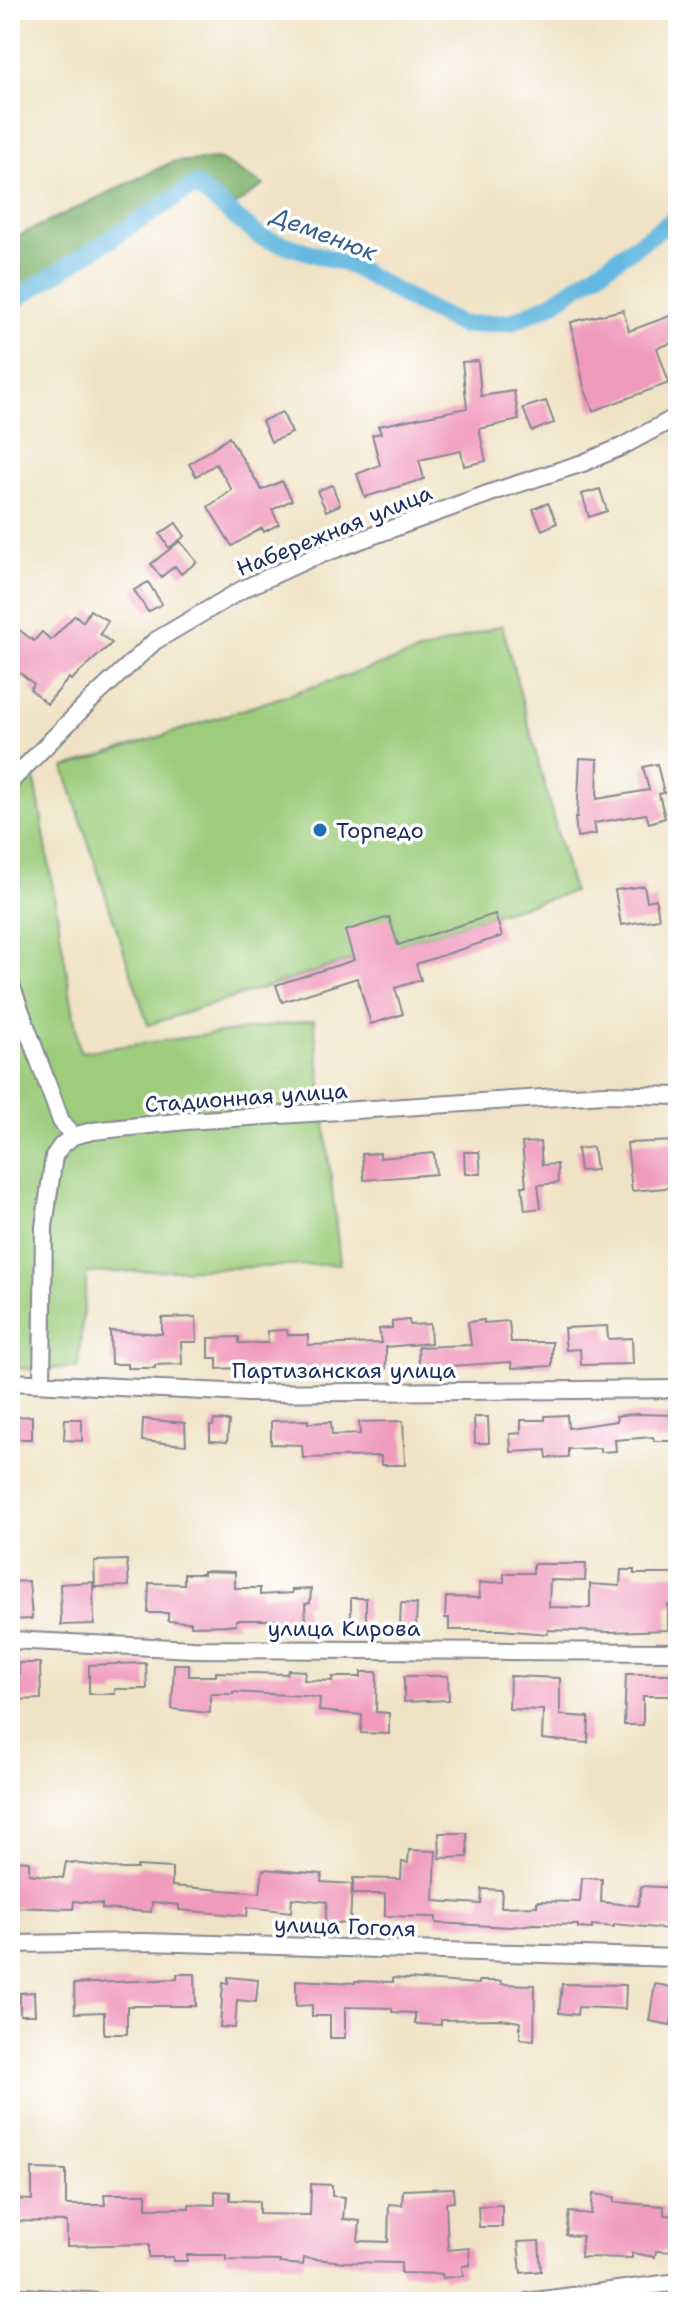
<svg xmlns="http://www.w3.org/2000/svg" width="688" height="2312" font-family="'Shantell Sans',sans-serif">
  <rect width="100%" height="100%" fill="#fff"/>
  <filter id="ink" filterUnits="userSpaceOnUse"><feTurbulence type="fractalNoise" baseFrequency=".0125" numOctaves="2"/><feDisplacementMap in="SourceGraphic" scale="16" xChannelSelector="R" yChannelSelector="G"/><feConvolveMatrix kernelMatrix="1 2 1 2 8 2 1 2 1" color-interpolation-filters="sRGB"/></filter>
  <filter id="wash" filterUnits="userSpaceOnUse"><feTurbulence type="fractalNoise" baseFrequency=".006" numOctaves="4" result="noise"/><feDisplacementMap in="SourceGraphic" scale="32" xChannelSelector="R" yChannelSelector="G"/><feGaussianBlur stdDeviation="1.8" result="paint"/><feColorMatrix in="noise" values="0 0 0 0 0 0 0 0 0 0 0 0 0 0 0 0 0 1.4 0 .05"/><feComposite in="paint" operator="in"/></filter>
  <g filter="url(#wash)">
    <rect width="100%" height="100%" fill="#f0e2c4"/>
    <!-- green -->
    <path fill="#9ccc7b" stroke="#5c7e6c" stroke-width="2" d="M502,625L573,892L495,914L148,1025L64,768Z
      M32,761L80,1052L314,1020L340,1264L87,1273L78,1368L10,1369V782Z"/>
    <!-- forest -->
    <path fill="#7db06b" stroke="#4c7064" stroke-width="2" d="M219,159L264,185L227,211L194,185L10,303V240L172,162Z"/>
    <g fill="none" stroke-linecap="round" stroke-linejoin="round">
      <!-- canal -->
      <path stroke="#64b8e0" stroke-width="18" d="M10,303L195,185L260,237L350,265L416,303L461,325L511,322L551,304L678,217"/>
    </g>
    <g id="blocks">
      <!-- building -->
      <path fill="#f09abc" d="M623,310L629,331L678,313V341L657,348L669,383L593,411L584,387L571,322Z
        M478,361L481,396L514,391L519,420L479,429L486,461L464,466L461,451L419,460L424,479L365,497L357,474L380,465L372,435L381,433L378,426L467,408L462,362Z
        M546,401L554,423L532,431L523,408Z
        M282,412L292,433L271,442L262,421Z
        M229,437L262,490L282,481L292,500L272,510L279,524L264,532L262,528L232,546L208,507L232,490L216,464L196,476L189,464Z
        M332,485L340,505L326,511L317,491Z
        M600,489L607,511L589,517L582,494Z
        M548,503L557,523L542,530L533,509Z
        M176,523L185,536L169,548L160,534Z
        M180,541L197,562L181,574L175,566L161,577L151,564Z
        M148,582L162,604L148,612L134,590Z
        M90,610L108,621L100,634L112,643L71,680L69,678L47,704L30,689L34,684L10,665V623L34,641L42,632L51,640L75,615L83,622Z
        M580,758L598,759L597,799L649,790L643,767L657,764L664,793L659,794L665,818L649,823L646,814L594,823L596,834L577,837L575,818H577Z
        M644,886L647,901L656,899L659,919L621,925L615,890Z
        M495,914L502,936L416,964L421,980L395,988L403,1014L371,1024L357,978L282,1002L276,985L354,960L345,931L389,917L398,945Z
        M678,1141V1165H673L676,1187L632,1191L627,1143Z
        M540,1142L542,1165L557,1164L558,1183L538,1185L541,1208L525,1210L522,1186H526L522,1143Z
        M593,1147L596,1170L580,1171L577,1149Z
        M464,1152H479L481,1174H465Z
        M380,1153V1158L434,1153L436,1174L364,1180L362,1154Z
        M196,1317L197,1342H181L182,1364L155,1365V1368H128V1364H111L110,1331L162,1334V1318Z
        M409,1320L410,1325L430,1324L431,1343L386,1347V1369L308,1372H293V1366L217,1369V1358H209V1338L239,1337V1343H268L267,1331L287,1330L288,1335H308V1345L381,1343L379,1329L392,1328V1322Z
        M484,1320V1323L509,1321L511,1342H552V1366L512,1368L511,1362L419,1368L418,1347L471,1345L468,1322Z
        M607,1326L608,1339L632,1338L633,1364L581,1365L580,1349L566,1350L564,1328Z
        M635,1414L678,1415V1441H654L653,1437L615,1440L616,1451L600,1452V1448L568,1449V1457L547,1458L546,1450L511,1452L510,1434L521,1433V1420H545V1416L567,1415L568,1428L617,1421L616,1416Z
        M32,1416V1439H15V1417Z
        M474,1417H488L489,1443H475Z
        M65,1419H82V1441L64,1440Z
        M143,1419L185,1423L186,1445L142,1441Z
        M214,1420L229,1421L227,1442L210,1441V1426H213Z
        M308,1420V1423L331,1422L332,1435L360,1434L359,1422L403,1421L405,1465H381V1456L303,1458L302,1445L271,1444V1421Z
        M127,1560L129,1586L95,1587L94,1561Z
        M533,1564H586L585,1581L550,1580L549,1607L590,1608V1584L620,1586L621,1570H634V1574H676V1605H668V1630L610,1632L548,1630V1634L501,1630H449V1618H445L446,1597L480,1598L479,1583L504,1582V1573H533Z
        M203,1571L235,1572V1588H260V1595L292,1593V1590L311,1589L310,1603L305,1604L306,1624L277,1625V1620H236V1625L191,1626V1622L168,1621V1613H148L149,1583L184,1584V1574H203Z
        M29,1581L32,1619L10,1620V1582Z
        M93,1582L94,1624L61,1625L60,1584Z
        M351,1598H366V1621H351Z
        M401,1603L417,1604L416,1627L400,1626Z
        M19,1663H40L41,1699L10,1700V1683L19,1682Z
        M146,1663L147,1689H115V1694H89V1665Z
        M174,1664H189V1676H216V1672L287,1674L288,1670L305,1671L304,1680L332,1681V1677H361V1672H377L376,1712L389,1713V1734L361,1733L362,1715L319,1711L320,1698L305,1696L233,1692V1694H210V1713L172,1709Z
        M626,1674H678V1696H643V1725H624Z
        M404,1676H448L449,1700L404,1702Z
        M510,1676L560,1678V1715L589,1717L588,1743L542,1739L543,1710L509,1709Z
        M439,1833H467L468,1857L440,1858Z
        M409,1850L436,1851L434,1901L481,1904L482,1889L502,1890L501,1907L537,1906V1901L580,1902L582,1878L602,1879L601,1902L638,1906L641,1886L678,1888V1930L614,1924V1927L592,1925V1929L578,1928V1925L534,1924L510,1927L436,1923V1917L385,1916V1894H353V1878L401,1879L402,1862L408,1863Z
        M10,1860L29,1861V1874L63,1878L66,1862L123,1869H137V1866L172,1868V1886L260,1893L263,1869L322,1874L321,1882L352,1884L350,1924L325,1922L327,1902L292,1898L291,1912L248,1907L247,1916L179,1910V1905L152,1902L151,1912L102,1909V1904L74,1901L73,1909L10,1907Z
        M177,1974H195L196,2006H127V2034H104V2012L75,2013L74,1984L177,1979Z
        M228,1977L258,1980L256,2002L237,2000L235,2028L220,2027L223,1983L228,1984Z
        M393,1978L479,1984V1981H501V1984L535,1985L534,2040L520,2039V2022L501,2019L441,2020V2025L415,2024V2013L392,2012V2008L345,2007V2038H330V2016H312V2005L296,2006V1980L355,1983V1981L393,1982Z
        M562,1984L626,1985L625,2009L578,2007L577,2015L559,2013Z
        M655,1984L677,1988L671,2025L649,2021Z
        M34,1992L35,2015H20V1993Z
        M32,2169L66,2170V2205H105L104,2194H146V2208H189V2204L215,2205V2191L230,2192V2200L259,2201V2214L310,2215L311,2184L332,2185V2196L345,2197L343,2219L360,2221L358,2241L388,2242L389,2204L402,2205L403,2190L453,2188L454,2202L446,2203L448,2250L469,2248L470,2265L462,2266L463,2276L443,2278L442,2274L401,2273V2263L345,2262L304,2258L303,2265L280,2263V2261L226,2260V2255H187V2261H173V2257H149V2244L67,2246V2222L10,2221V2199L32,2200Z
        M593,2194L615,2197L614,2202L664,2206V2215L678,2216V2252L656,2251L655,2257L632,2253V2258L581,2257L582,2236L566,2235L569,2212L591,2214Z
        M502,2205V2227H479L478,2206Z
        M539,2241L541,2271L521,2273L518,2242Z"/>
    </g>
  </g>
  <g filter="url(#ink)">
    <use href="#blocks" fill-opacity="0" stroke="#868891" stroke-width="2"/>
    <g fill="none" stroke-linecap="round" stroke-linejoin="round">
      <defs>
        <path id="minor" d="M10,782L88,703L155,641L243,589L311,558L496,491L583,463L621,447L678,416
          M10,982L61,1121L73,1136
          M10,1382L248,1393L678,1389
          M42,1383L44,1227L54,1156L61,1146L73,1136L93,1131L186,1121L605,1094L678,1096
          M10,1640L193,1649L678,1652
          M10,1944L145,1942L678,1958
          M10,2296L100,2302
          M527,2302L678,2282"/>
      </defs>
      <!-- minor casing -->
      <use href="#minor" stroke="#868891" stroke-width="20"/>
      <!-- minor -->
      <use href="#minor" stroke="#fff" stroke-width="16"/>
    </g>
  </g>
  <!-- markers -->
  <circle fill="#1f6fb2" stroke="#fff" stroke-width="3" cx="320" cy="830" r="8"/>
  <g text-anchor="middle" stroke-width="7" stroke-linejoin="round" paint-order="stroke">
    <!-- street labels -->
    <g font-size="22" fill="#1b2f5e" stroke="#fff">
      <text transform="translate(334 530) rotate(-22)" y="8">Набережная улица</text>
      <text transform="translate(246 1097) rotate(-4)" y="8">Стадионная улица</text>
      <text x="344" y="1378">Партизанская улица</text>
      <text x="344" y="1636">улица Кирова</text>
      <text transform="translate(345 1926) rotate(2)" y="8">улица Гоголя</text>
    </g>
    <!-- poi labels -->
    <g font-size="22" fill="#1b2f5e" stroke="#fff" text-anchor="start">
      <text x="336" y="838">Торпедо</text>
    </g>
    <!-- water labels -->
    <g font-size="24" font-style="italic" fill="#355f8c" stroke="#fff">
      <text transform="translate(324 234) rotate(21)" y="8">Деменюк</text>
    </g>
  </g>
  <!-- margin -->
  <rect width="688" height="2312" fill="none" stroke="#fff" stroke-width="40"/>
</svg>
